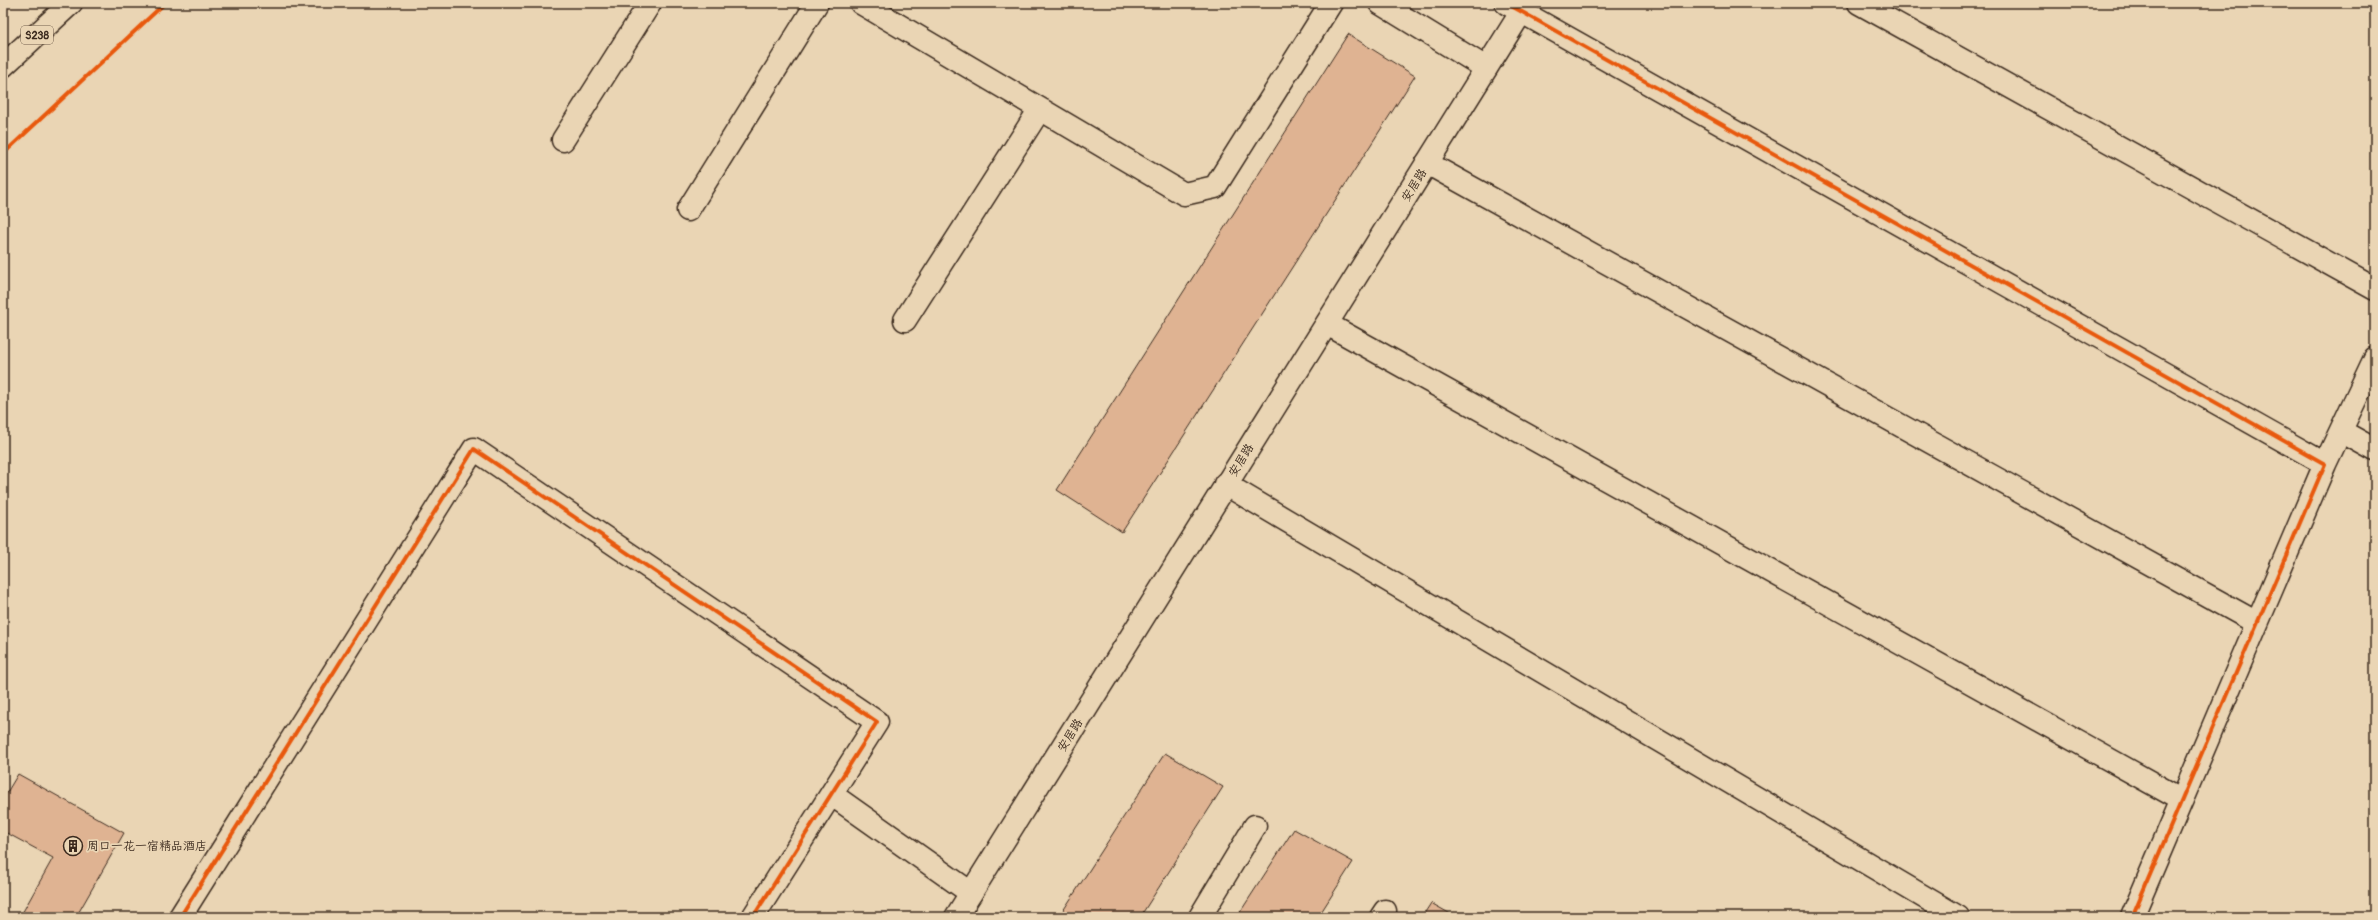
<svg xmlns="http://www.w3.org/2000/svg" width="2378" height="920" font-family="Pangolin,'LXGW WenKai TC',sans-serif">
  <rect width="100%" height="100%" fill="#ead5b4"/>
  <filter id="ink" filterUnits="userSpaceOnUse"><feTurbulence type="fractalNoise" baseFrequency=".025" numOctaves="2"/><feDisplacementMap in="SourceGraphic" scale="8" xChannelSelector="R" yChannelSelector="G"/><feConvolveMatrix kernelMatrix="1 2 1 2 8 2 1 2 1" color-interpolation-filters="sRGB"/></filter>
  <g filter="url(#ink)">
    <!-- building -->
    <path fill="#dfb392" stroke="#3b2a1e" d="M1348,34L1415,76L1122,532L1057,490Z
      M1165,753L1223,787L1140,917H1059Z
      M18,774L124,833L76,917H20L53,858L3,831V799Z
      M1294,829L1353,862L1318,917H1237Z
      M1431,903L1456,917H1422Z"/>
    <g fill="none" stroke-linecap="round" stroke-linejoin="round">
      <defs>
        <path id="minor" d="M861,3L1184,194L1215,187L1331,3
          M1380,3L1486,68
          M1506,3L2325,464L2132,917
          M1859,3L2375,289
          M563,140L650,3
          M1427,163L2257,623
          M688,210L817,3
          M905,320L1040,109
          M1327,324L2182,800
          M2341,431L2375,450
          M2325,464L2375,358
          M1225,484L1958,917
          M831,794L971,893
          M180,917L474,449L877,722L753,917
          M1200,917L1255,826
          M1381,917L1385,911"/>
        <path id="tertiary" d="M956,917L1527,3"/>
        <path id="primary" d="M3,66L71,3"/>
      </defs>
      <!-- minor casing -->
      <use href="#minor" stroke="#3b2a1e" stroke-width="25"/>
      <!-- tertiary casing -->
      <use href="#tertiary" stroke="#3b2a1e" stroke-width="25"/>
      <!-- primary casing -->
      <use href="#primary" stroke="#3b2a1e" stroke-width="25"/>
      <!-- minor -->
      <use href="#minor" stroke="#ead5b4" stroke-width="22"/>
      <!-- tertiary -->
      <use href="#tertiary" stroke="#ead5b4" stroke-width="22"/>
      <!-- primary -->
      <use href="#primary" stroke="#ead5b4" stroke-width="22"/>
      <defs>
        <path id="cycleway" d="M1506,3L2325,464L2132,917
          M3,154L165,3
          M180,917L474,449L877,722L753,917"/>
      </defs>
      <!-- cycleway casing -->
      <use href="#cycleway" stroke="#ead5b4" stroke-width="6"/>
      <!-- cycleway -->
      <use href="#cycleway" stroke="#e8590c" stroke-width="4"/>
    </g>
  </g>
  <!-- icons -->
  <defs>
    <symbol id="building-ring" viewBox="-11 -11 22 22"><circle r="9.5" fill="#ead5b4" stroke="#3b2a1e" stroke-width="1.5"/><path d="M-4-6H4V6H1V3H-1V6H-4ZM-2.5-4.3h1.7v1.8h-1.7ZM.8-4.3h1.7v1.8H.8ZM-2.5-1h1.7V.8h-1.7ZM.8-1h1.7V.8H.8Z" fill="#3b2a1e"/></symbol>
  </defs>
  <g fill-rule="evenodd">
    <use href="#building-ring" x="62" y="835" width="22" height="22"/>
  </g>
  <g text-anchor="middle" stroke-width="3.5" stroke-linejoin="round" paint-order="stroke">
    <!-- shield labels -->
    <rect fill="#ead5b4" stroke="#705d4b" stroke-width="1" x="21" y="26" width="32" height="18" rx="3"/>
    <g font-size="11" font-weight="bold" fill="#3b2a1e">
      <text x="37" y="39">S238</text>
    </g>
    <!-- street labels -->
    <g font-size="12" fill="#3b2a1e" stroke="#ead5b4">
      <text transform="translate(1414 185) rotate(-58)" y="4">安居路</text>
      <text transform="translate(1241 460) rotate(-58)" y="4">安居路</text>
      <text transform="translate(1070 735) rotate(-58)" y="4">安居路</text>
    </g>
    <!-- poi labels -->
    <g font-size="12" fill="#3b2a1e" stroke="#ead5b4" text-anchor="start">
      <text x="87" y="850">周口一花一宿精品酒店</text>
    </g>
  </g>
  <!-- margin -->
  <rect width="2378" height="920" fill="none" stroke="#ead5b4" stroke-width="16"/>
  <rect x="8" y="8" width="2362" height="904" fill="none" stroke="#3b2a1e" stroke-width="1.5" filter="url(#ink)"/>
</svg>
